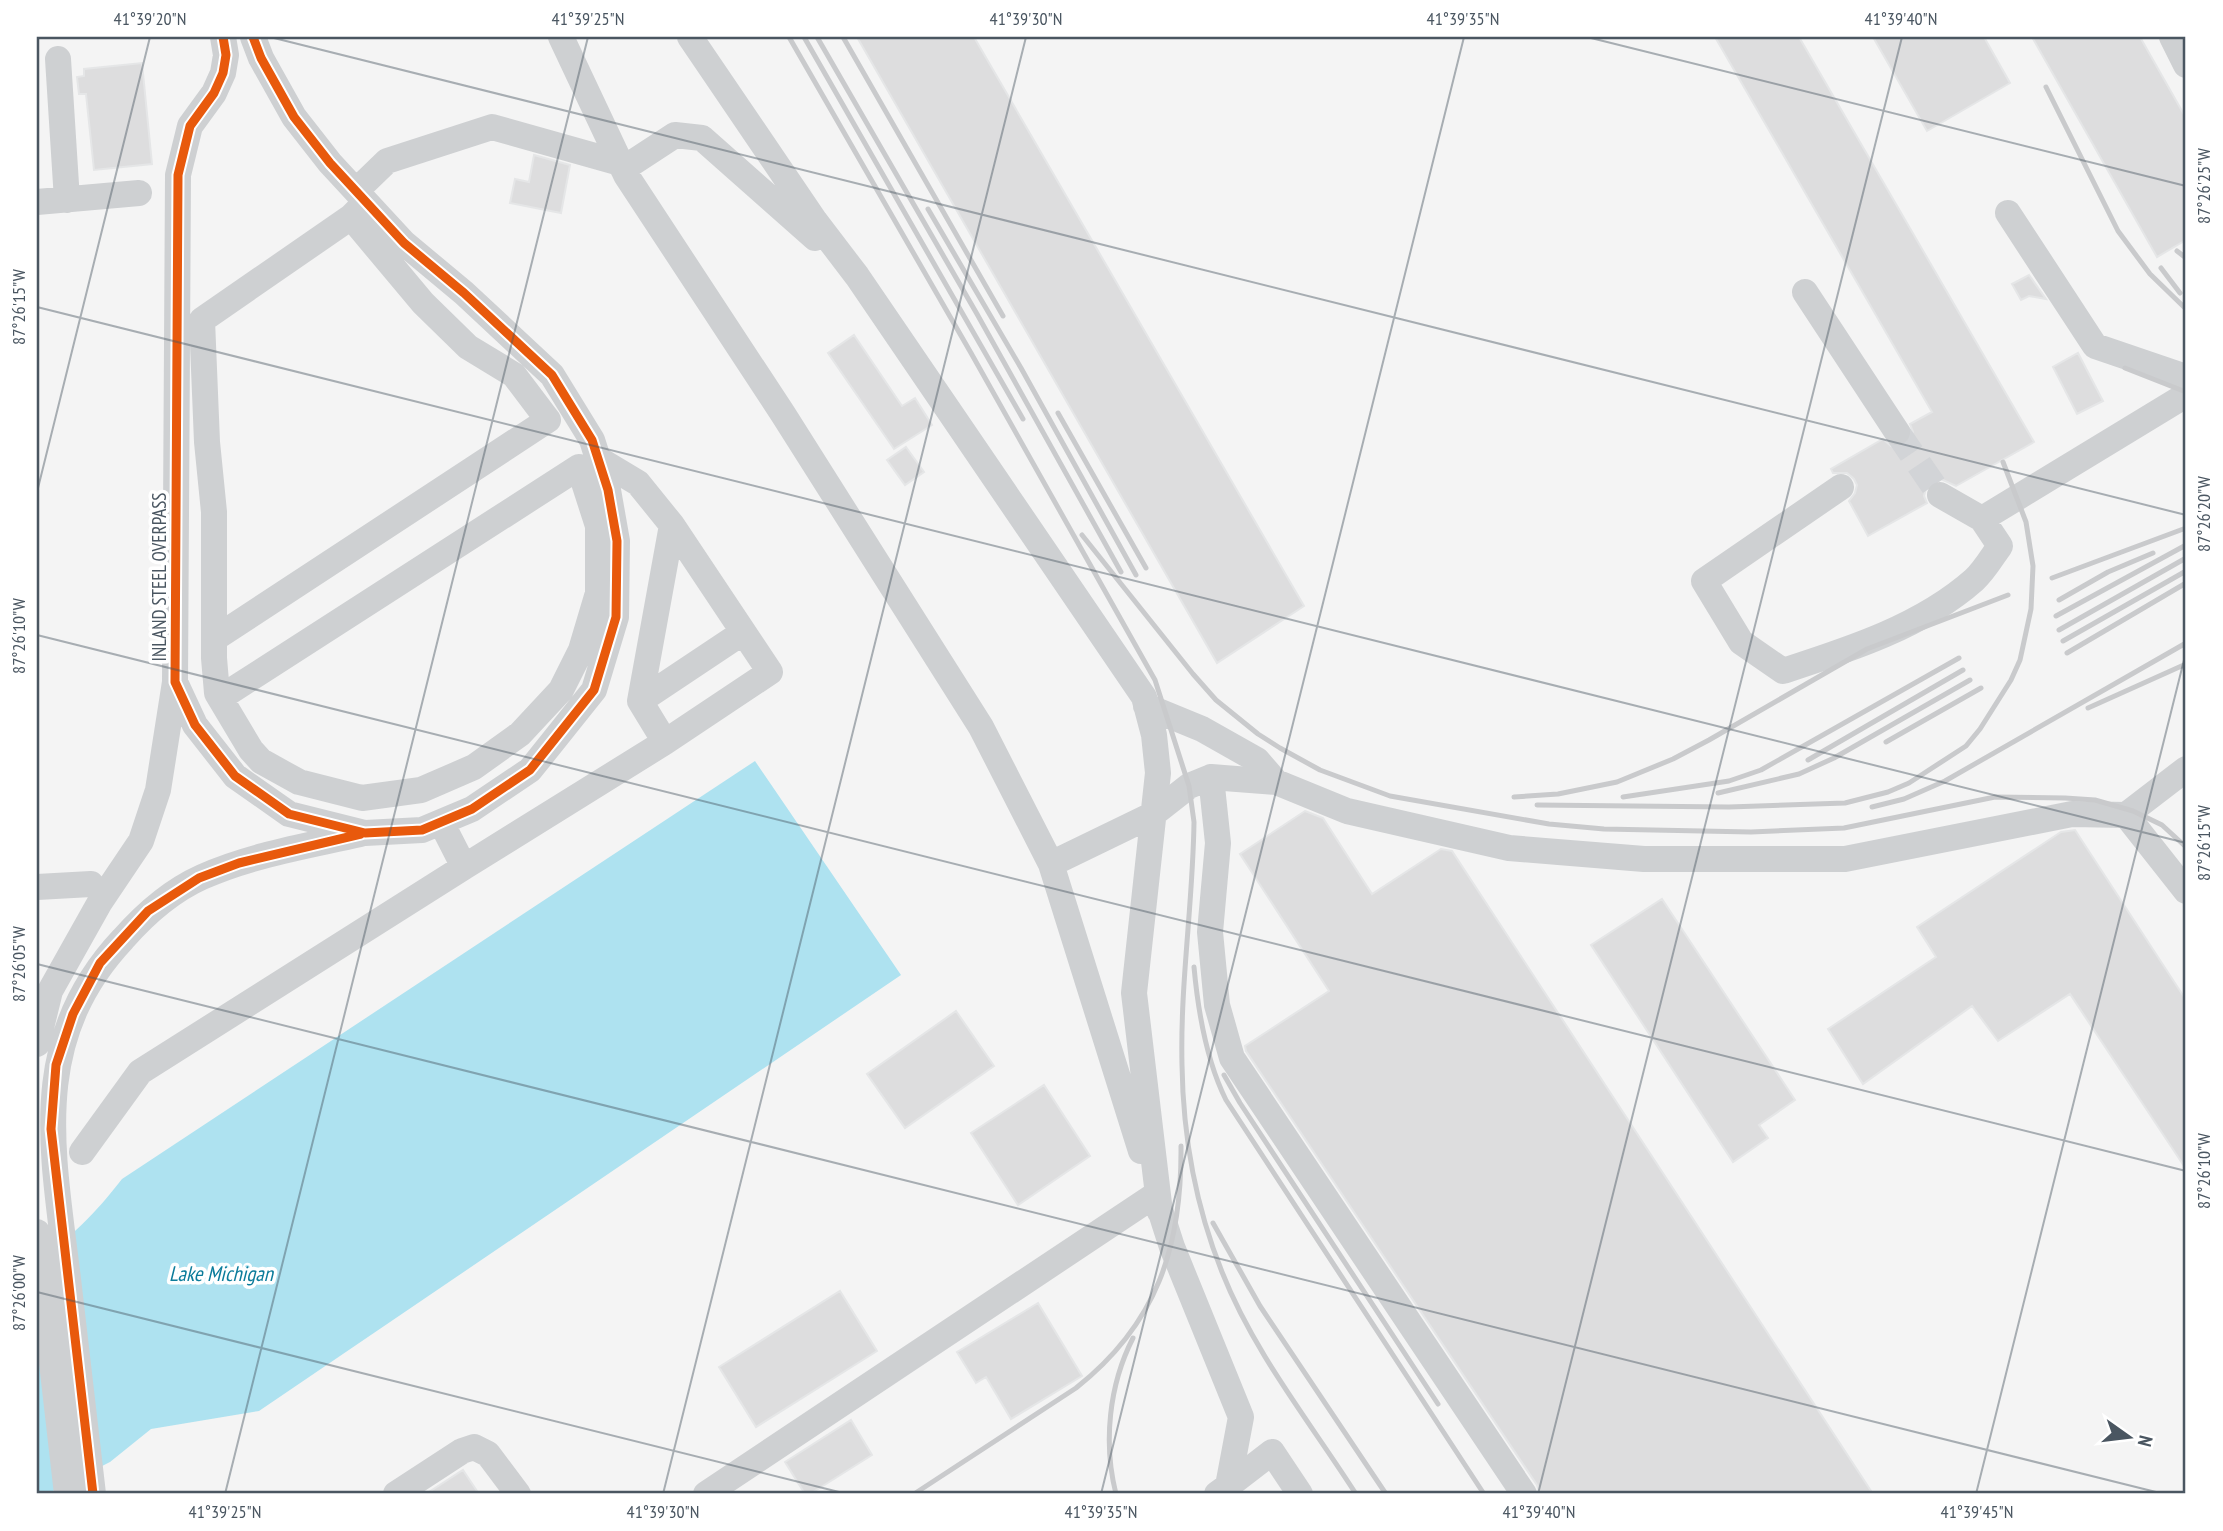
<svg xmlns="http://www.w3.org/2000/svg" width="2223" height="1531" font-family="'PT Sans Narrow',sans-serif">
  <rect width="100%" height="100%" fill="#f4f4f4"/>
  <!-- water -->
  <path fill="#aee2f0" d="M755,761L901,975L259,1411L151,1429L110,1462L47,1494H37V1263C73,1235 94,1215 122,1179Z"/>
  <!-- building -->
  <path fill="#ddddde" stroke="#e5e6e7" stroke-width="2" d="M857,37H974L1304,606L1217,663Z
    M1715,37H1799L2034,442L1956,486L1941,479L1933,481L1926,488L1924,496L1927,503L1868,536L1849,501L1855,493L1857,485L1854,479L1847,473H1833L1831,469L1883,439L1891,446L1899,448L1905,445L1911,438L1913,432L1910,424L1932,412Z
    M1873,37H1984L2010,83L1927,131Z
    M2032,37H2140L2186,118V240L2157,257Z
    M142,63L152,164L94,170L86,94H79L77,77L84,76V69Z
    M534,155L570,165L561,213L510,203L515,179L529,182Z
    M2029,275L2046,299L2029,296L2021,300L2012,284Z
    M854,335L902,406L915,398L932,425L894,449L828,353Z
    M2078,353L2103,401L2077,414L2053,367Z
    M906,447L924,472L905,485L887,460Z
    M1305,811L1323,818L1372,894L1441,849L1452,851L1873,1494H1540L1537,1485L1246,1051L1245,1046L1329,991L1240,854Z
    M2075,830L2186,1000V1169L2070,994L1998,1041L1972,1006L1863,1084L1828,1029L1936,957L1917,927L2061,832Z
    M1662,899L1795,1100L1759,1125L1768,1138L1733,1162L1591,945Z
    M956,1011L994,1066L905,1128L867,1074Z
    M1044,1085L1090,1156L1018,1205L971,1133Z
    M840,1291L877,1351L756,1427L719,1367Z
    M1038,1303L1082,1376L1011,1419L986,1377L976,1383L957,1352Z
    M851,1420L872,1455L810,1494H805L785,1462Z
    M463,1470L479,1494H426Z"/>
  <g fill="none" stroke-linecap="round" stroke-linejoin="round">
    <!-- minor-tunnel -->
    <path stroke="#d2d4d7" stroke-width="26" stroke-dasharray="26 13" stroke-linecap="butt" d="M1897,432L1940,495"/>
    <!-- minor -->
    <path stroke="#ced0d2" stroke-width="26" d="M223,37L226,55L223,73L214,93L190,126L178,175L175,682L195,725L235,776L289,814L365,833L422,830L472,809L530,770L594,690L616,617L617,541L608,490L592,440L552,375L464,293L404,243L330,163L294,117L261,58L253,37
      M561,37L626,175L783,414L981,727L1051,864L1152,815L1189,786L1211,777L1276,782L1347,811L1509,848L1644,859H1845L2072,814L2126,815
      M690,37L815,221L857,276L1144,697L1154,735L1158,773L1134,993L1160,1212
      M2172,37L2186,65
      M58,59L67,200
      M623,169L675,135L702,138L815,238
      M356,191L387,161L492,127L620,163
      M37,202L139,193
      M2008,213L2095,346L2186,377
      M1805,292L1897,432
      M1841,487L1704,581L1741,642L1783,671C1848,650 1921,627 1974,580C1984,571 1992,557 2000,546L1982,519
      M1940,495L1982,519L2186,395
      M214,639L548,420L514,375L468,347L423,303L351,217
      M220,698L579,467L598,526V593L581,650L561,690L520,734L474,767L421,790L362,798L299,782L261,761L251,750L217,693L214,658V512L207,442L202,320L351,217L366,202
      M640,701L672,525
      M1146,706L1202,729L1257,760L1276,782
      M665,742L640,701L742,633
      M2186,769L2126,815L2186,891
      M1211,777L1218,843L1210,932L1217,1005L1232,1058L1524,1494
      M441,822L464,867L665,742L770,672L672,525L638,483L598,459
      M1051,864L1141,1151
      M37,887L91,884
      M37,1044L50,991L100,902L141,841L158,790L175,682
      M82,1152L140,1072L464,867
      M1156,1197L1172,1247L1241,1417L1228,1486L1217,1494
      M37,1232L67,1494
      M1228,1486L1272,1452L1300,1494
      M93,1494C85,1422 76,1351 68,1279C53,1153 27,1041 123,939C145,914 171,891 202,877C251,855 307,846 360,834
      M396,1494L462,1451L474,1447L488,1454L518,1494
      M706,1494L1155,1195"/>
    <!-- rail -->
    <path stroke="#c9cacc" stroke-width="5" d="M789,37L971,353L1155,680L1189,786L1194,822C1193,903 1180,984 1182,1065C1183,1136 1196,1207 1222,1272C1254,1353 1310,1422 1356,1494
      M804,37L1023,419
      M817,37L977,314L1121,572
      M843,37L1003,316
      M2046,87L2118,231L2150,274L2186,309
      M928,209L1021,368L1136,575
      M2177,251L2186,258
      M2161,268L2180,293
      M2125,368L2186,392
      M1058,413L1146,568
      M1082,535L1193,674L1216,700L1258,734L1280,748L1320,770L1390,796L1549,824L1604,829L1751,832L1844,828L1995,797L2065,798L2095,800L2133,811L2162,825L2186,847
      M2052,578L2186,528
      M2059,600L2108,572L2153,553
      M2056,616L2186,545
      M2059,630L2186,558
      M2063,641L2186,571
      M2067,653L2186,583
      M2088,708L2186,664
      M1886,742L1981,688
      M1808,760L1963,670
      M1718,793L1799,774L1834,758L1970,680
      M1514,797L1558,794L1617,782L1673,759L1709,740L1867,649L2008,595
      M1623,797L1729,781L1761,770L1959,658
      M1537,805L1729,807L1845,803L1888,792L1909,783L1966,746L1980,729L2011,680L2020,660L2031,609L2033,566L2026,522L2003,462
      M1872,807L1904,799L1945,781L2186,643
      M1194,967C1198,1011 1206,1060 1226,1100L1484,1494
      M1224,1075L1240,1103L1438,1404
      M1213,1223L1260,1306L1386,1494
      M914,1494L1076,1388C1157,1324 1182,1247 1181,1146
      M1116,1494C1103,1443 1109,1385 1133,1338"/>
    <defs>
      <path id="cycleway" d="M223,37L226,55L223,73L214,93L190,126L178,175L175,682L195,725L235,776L289,814L365,833L422,830L472,809L530,770L594,690L616,617L617,541L608,490L592,440L552,375L464,293L404,243L330,163L294,117L261,58L253,37
        M93,1494L51,1129L56,1065L73,1014L100,963L148,911L199,878L239,863L361,834"/>
    </defs>
    <!-- cycleway casing -->
    <use href="#cycleway" stroke="#fff" stroke-width="13"/>
    <!-- cycleway -->
    <use href="#cycleway" stroke="#e8590c" stroke-width="9"/>
  </g>
  <!-- ticks -->
  <path fill="none" stroke="#4a5661" stroke-width="2" stroke-opacity="0.45" d="M270,37L2186,515M1587,37L2186,186M37,307L2186,843M37,492L150,37M37,635L2186,1171M37,964L2164,1494M37,1292L847,1494M225,1494L588,37M663,1494L1026,37M1101,1494L1464,37M1538,1494L1902,37M1976,1494L2186,652"/>
  <g text-anchor="middle" stroke-width="7" stroke-linejoin="round" paint-order="stroke">
    <!-- street labels -->
    <g font-size="19" fill="#4a5661" stroke="#fff">
      <text transform="translate(159 577) rotate(-90)" y="7">INLAND STEEL OVERPASS</text>
    </g>
    <!-- water labels -->
    <g font-size="21" font-style="italic" fill="#0c7c9b" stroke="#fff">
      <text x="221" y="1281">Lake Michigan</text>
    </g>
  </g>
  <!-- border -->
  <rect width="2223" height="1531" fill="none" stroke="#ffffff" stroke-width="77"/>
  <!-- north arrow -->
  <g transform="translate(2129 1437) rotate(104)" stroke="#ffffff" stroke-width="5" paint-order="stroke">
  <path d="M0-5L12 26L0 18L-12 26Z" fill="#4a5661"/>
  <text y="-10" font-size="19" font-weight="bold" text-anchor="middle" fill="#4a5661">N</text>
  </g>
  <rect x="38" y="38" width="2146" height="1454" fill="none" stroke="#4a5661" stroke-width="2.5"/>
  <g font-size="18" text-anchor="middle" fill="#4a5661">
    <text x="150" y="25">41°39'20"N</text>
    <text x="588" y="25">41°39'25"N</text>
    <text x="1026" y="25">41°39'30"N</text>
    <text x="1463" y="25">41°39'35"N</text>
    <text x="1901" y="25">41°39'40"N</text>
    <text transform="translate(2204 186) rotate(-90)" y="6">87°26'25"W</text>
    <text transform="translate(19 307) rotate(-90)" y="6">87°26'15"W</text>
    <text transform="translate(2204 514) rotate(-90)" y="6">87°26'20"W</text>
    <text transform="translate(19 636) rotate(-90)" y="6">87°26'10"W</text>
    <text transform="translate(2204 843) rotate(-90)" y="6">87°26'15"W</text>
    <text transform="translate(19 964) rotate(-90)" y="6">87°26'05"W</text>
    <text transform="translate(2204 1171) rotate(-90)" y="6">87°26'10"W</text>
    <text transform="translate(19 1293) rotate(-90)" y="6">87°26'00"W</text>
    <text x="225" y="1518">41°39'25"N</text>
    <text x="663" y="1518">41°39'30"N</text>
    <text x="1101" y="1518">41°39'35"N</text>
    <text x="1539" y="1518">41°39'40"N</text>
    <text x="1977" y="1518">41°39'45"N</text>
  </g>
</svg>
